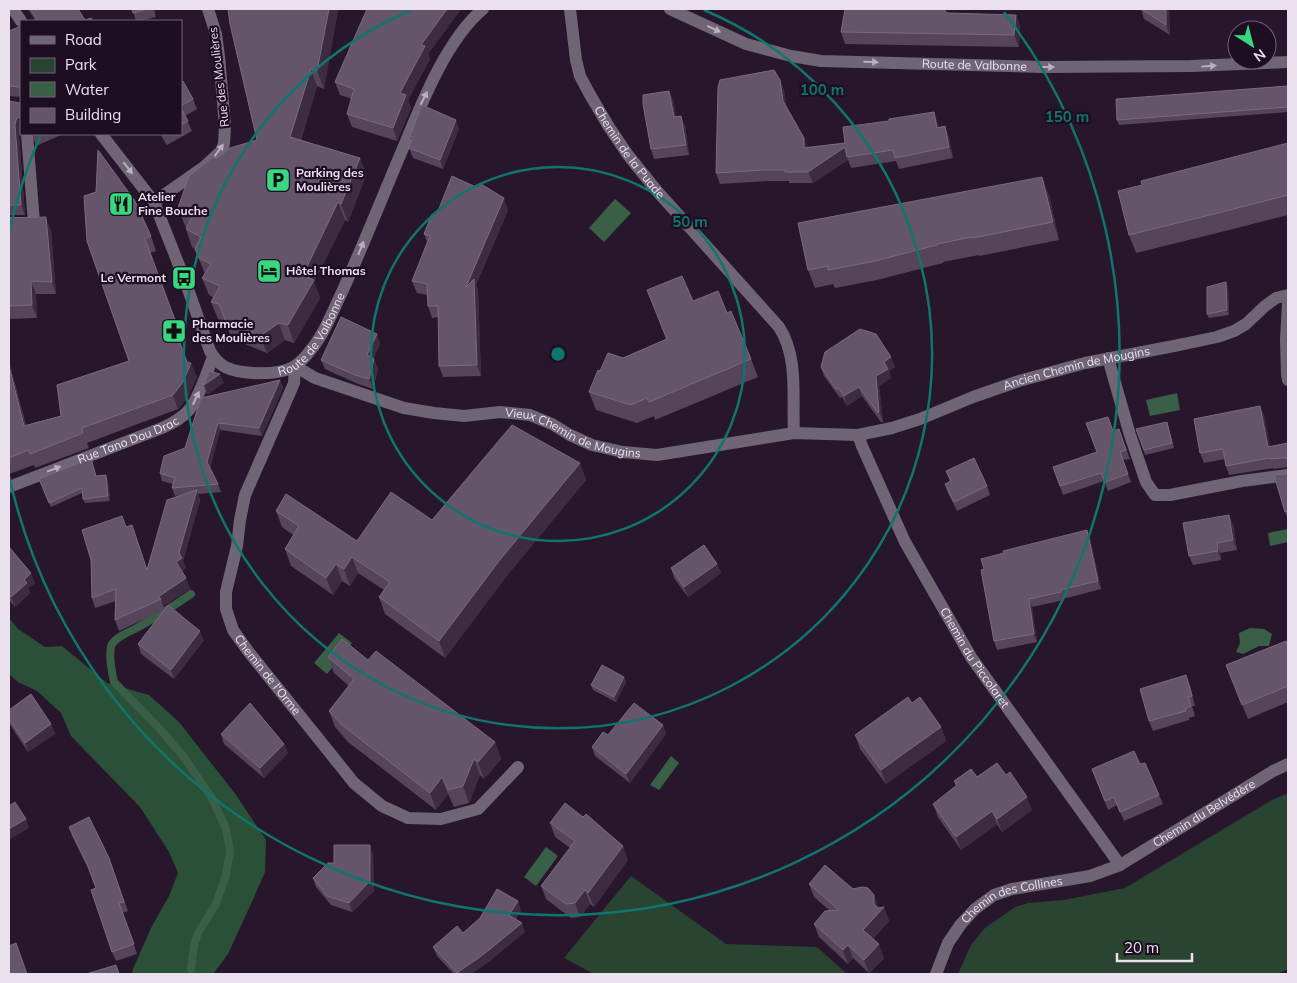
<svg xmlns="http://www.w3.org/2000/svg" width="1297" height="983" font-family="Mulish,sans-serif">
  <rect width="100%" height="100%" fill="#28172c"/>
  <!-- green -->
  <path fill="#294532" d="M1288,793V969L1277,974H958L971,945L985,928L1015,907L1028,903L1064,900L1125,888L1272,800Z
    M631,876L726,944L817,947L847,974H594L564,958Z"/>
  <!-- forest -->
  <path fill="#2a5037" d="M9,618L18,629L45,647L62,646L107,683L149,695L179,722L236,795L266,840L265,872L250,906L228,954L213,974H133L132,971L152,926L169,896L178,873L169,852L140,807L71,736L61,713L37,691L18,682L9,674Z"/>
  <!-- water -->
  <path fill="#395f46" d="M615,199L631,213L604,242L589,228Z
    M1177,393L1180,410L1150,416L1146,400Z
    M1288,529V542L1270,546L1268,533Z
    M1250,628L1264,629L1272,634L1269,646H1259L1243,654L1236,652L1240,643L1239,633Z
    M339,633L352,643L327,674L314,663Z
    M671,756L679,763L659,790L650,785Z
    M546,847L558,856L536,886L524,877Z"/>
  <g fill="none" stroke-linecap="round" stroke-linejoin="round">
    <!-- stream -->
    <path stroke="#395f46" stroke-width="8" d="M191,594C175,605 158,616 142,625C133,631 118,635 112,644C108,651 112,674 114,682L158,727L183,756L212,798L226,829L230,851L226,875L216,904L198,933L194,945L191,969"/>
    <!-- minor -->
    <g stroke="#706574" stroke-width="12">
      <path d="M13,9L21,21"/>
      <path id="s1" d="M570,9L576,60L580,76L589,93L609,127L628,155L657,191L779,327C799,358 792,398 794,433"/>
      <path id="s2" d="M670,9L746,44L791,56L821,61L1043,67L1191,66L1288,62"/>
      <path id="s3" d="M101,134L154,202L184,278L210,351C214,358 218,363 225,367C242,375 279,376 295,366C300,362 306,357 309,352C324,335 332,313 342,292C364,244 383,195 404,146C422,102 447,39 483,9"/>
      <path d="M154,202L204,167L221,151L224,144L225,126L219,56L216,34L208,9"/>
      <path d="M9,223H34L27,134"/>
      <path d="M1288,303L1286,339L1287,375L1288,380"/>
      <path d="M1108,358L1130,435L1146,482L1155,495H1170L1242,481L1288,475"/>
      <path id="s4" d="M295,366L315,378L404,408L434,413L464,416L500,412L530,415L552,424L570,435L592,445L623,452L657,455L794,433L858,435L892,428L920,419L973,397L1019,381L1085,363L1174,346L1217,337L1234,331L1246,324L1265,306L1276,298L1288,295"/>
      <path id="s5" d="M295,366L294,383L291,390L245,495L240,520L237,546L226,592V609L233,630L248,651L354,783L382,806L408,818L441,819L478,809L518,767"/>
      <path id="s6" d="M858,435L862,446L905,542L971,657L1120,865"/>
      <path id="s7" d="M9,487L162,428C171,424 181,419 188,411C198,401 207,372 213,357"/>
      <path id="s8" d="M936,974L948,943L961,924L975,909L994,895L1012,889L1090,876L1120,865L1273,771L1288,764"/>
    </g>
  </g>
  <!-- wall -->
  <path fill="#55445a" d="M28,9H78L85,20H35Z
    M132,9H154L156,17L140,21H136Z
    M338,9L324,89L317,86L301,140L360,158L366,175L348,222L345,220L314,282L320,298L294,343L285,340L267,353L232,339L225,322L218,319L211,302L214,298L209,295L202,278L205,274L195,249L192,247L186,229L187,227L185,226L178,208L216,159L257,140Z
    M367,9H461L428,54L430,59L408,100L411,108L397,141L352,127L347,114L352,99L340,95L335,82Z
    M1141,9H1169L1170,35L1144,19Z
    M947,13L1016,15L1020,27L1019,47L845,44L841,32Z
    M21,26V97L9,96V31Z
    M780,80L784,91L786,106L804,138L807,147L845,143L938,123L939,127L945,126L949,138L953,158L899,169L896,161L851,168L848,160L813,183H789V181H768L720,184L716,173Z
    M181,82L193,99L197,109L185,116L192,131L167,145L160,134H181Z
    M1288,86V112L1119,125L1117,120Z
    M673,100L676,117L685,125L689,155L654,159L651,149Z
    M9,101L20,103L21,102V129L20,130L19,135L25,215H9Z
    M459,129L443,169L413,158L409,148L412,142L410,136Z
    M32,134H63L36,146Z
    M1288,143V215L1229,230L1136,253L1129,235L1142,185Z
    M1049,195L1059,240L979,256V255L943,262V263L877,280L835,288L833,284L815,288L808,270Z
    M508,210L476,285L478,290L481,376L443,377L439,366L438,317L432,318L428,306L427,295L417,293L412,281L427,242L424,234L436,216Z
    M9,218L51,230L56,294H36L37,318L9,319Z
    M151,236L156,251L150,253L184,343H180L187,362L197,377L188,397L178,409L87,443L89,448L35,468L34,465L9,474V361L26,425L61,416L129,361L87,241Z
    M1226,282L1228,287L1229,315L1209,318L1207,314Z
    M647,290L693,301L727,313L751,359L758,377L655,420L654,416L637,423L596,410L589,392L600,371L623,358L666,339Z
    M380,344L373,359L378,369L373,389L358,384L325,369L321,360Z
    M821,367H895L889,371L891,378L879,386L883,422H881L862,396L847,406L842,397L840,398L824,376Z
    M280,380L283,388L262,436L220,430L210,468L218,484L221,492L198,494L200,500L183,561L186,568L182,571L186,578L190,589L163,606L165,609L204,640L174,679L141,654L138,644L164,610L119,631L115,620L116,601L95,608L92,598L126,527L147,569L182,495L175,496L172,488L173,484L162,481L160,473L185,448L201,398Z
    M1260,406L1264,415L1270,447L1288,444V467L1273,469V468L1229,475L1226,466L1225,459L1204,463L1200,453Z
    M1167,422L1174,448L1145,455L1136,429Z
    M1119,429L1130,459L1123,460L1131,482L1108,491L1104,481L1063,495L1053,467L1097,452L1113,431Z
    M580,463L586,480L505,578L445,658L385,614L379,597L384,590L358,573L350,586L342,581L333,595L291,566L285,549L293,535L282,527L276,511L357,541L432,520Z
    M946,471L987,486L990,495L957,511L948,493L945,484L950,482Z
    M1288,472V520L1285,512L1286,474Z
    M97,476L108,480L110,501L85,503L83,499L82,493L51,507L39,479Z
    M1233,524L1237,550L1220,553L1221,560L1193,565L1189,556Z
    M1087,530L1090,538L1101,589L1063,599L1064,600L1032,607L1037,642L997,650L994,641L984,569L1004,553Z
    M9,547L35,583L28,588L30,593L15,607L9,600Z
    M717,564L721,573L688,597L674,578L671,568Z
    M1288,647V702L1248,719L1226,665Z
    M328,657L368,660L495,742L501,759L484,779L480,775L469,803L454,807L448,794L436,810L348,742L335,727L329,711L349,686L334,673Z
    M624,677L626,682L616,702L593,690L591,685Z
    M1190,685L1195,706H1192L1195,716L1189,718V720L1153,731L1149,721Z
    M9,710L51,724L55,734L28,752L9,723Z
    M663,725L666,734L630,783L595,756L592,747L608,735Z
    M941,727L946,741L886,784L860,749L855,735Z
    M221,734L284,744L288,753L264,778L224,744Z
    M1092,769L1159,795L1163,804L1124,821L1117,805L1108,810Z
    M977,777L1032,810L1002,832L997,824L961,850L938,817L933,804L956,786L954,781Z
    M550,823L628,860L594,907L590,904L580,917L571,918L546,899L541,886L570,848L555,837Z
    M69,827L109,858L128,911L123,913L137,954L116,961L112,952L96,888L90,872L72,836Z
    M373,855L374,891L352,912L331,905L316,887L313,878L334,863Z
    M809,884L853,889L879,908L884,907L889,921L873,939L884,958L869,973L853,958L848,964L819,937L814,924L829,910L814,897Z
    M521,910L516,919L525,932L487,963L471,974H454L437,956L433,947L463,933Z"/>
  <!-- shaded-wall -->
  <path fill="#3c2b41" d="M329,9H338L324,89L317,71Z
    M447,9H461L428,54L430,59L408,100L411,108L397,141L393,128L400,93L421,45Z
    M1166,9H1169L1170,35L1166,25Z
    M1016,15L1020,27L1019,47L1014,35Z
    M311,69L317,86L296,155L290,137Z
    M780,80L784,91L787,112L783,101Z
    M669,91L673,100L678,126L674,117Z
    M934,112L938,123L941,139L937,128Z
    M681,116L685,125L689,155L686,145Z
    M19,117L21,123V129L20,130L19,135L25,215L21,205L15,125L16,120Z
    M456,120L459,129L443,169L440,160Z
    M945,126L949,138L953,158L949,147Z
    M804,138L808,149L804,148Z
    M845,147L848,160L813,183L808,172Z
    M360,158L366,175L348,222L341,204Z
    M1042,177L1049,195L1059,240L1053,222Z
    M504,198L508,210L476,285L478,290L481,376L477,365L466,287Z
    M338,202L345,220L314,282L320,298L294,343L288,325L303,275Z
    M46,217L51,230L56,294L52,282Z
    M31,281L36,294L37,318L32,305Z
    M1226,282L1228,287L1229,315L1227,310Z
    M279,323L285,340L267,353L260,336Z
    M377,334L380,344L371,365L367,355Z
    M891,357L895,367L889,371L891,378L879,386L883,422L879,412L876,376L884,362Z
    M374,359L378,369L373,389L369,379Z
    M9,361L29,440L24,426L9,366Z
    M191,363L197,377L188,397L178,409L173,395Z
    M220,374L224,383L207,395L204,385Z
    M280,380L283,388L262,436L259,428Z
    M859,387L862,396L847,406L844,396Z
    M1260,406L1264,415L1272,456L1268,447Z
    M218,423L220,430L210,470L207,462Z
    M580,463L586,480L505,578L445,658L439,641L499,561Z
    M106,475L108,480L110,501L108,496Z
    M197,490L200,500L183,561L186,568L179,572L176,562Z
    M1229,515L1233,524L1237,550L1233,540Z
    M1087,530L1090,538L1101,589L1098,581Z
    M1217,543L1220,553L1221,560L1218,551Z
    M352,557L358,573L350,586L344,569Z
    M336,564L342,581L333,595L326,578Z
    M717,564L721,573L688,597L684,587Z
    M31,573L35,583L28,588L30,593L15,607L11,597L24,580Z
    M186,578L190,589L163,606L161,599L158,597Z
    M1029,599L1032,607L1037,642L1034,634Z
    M200,631L204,640L174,679L171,670Z
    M1186,675L1190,685L1195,706L1192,696Z
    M624,677L626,682L616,702L614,697Z
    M51,724L55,734L28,752L25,743Z
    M663,725L666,734L630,783L626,774Z
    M941,727L946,741L886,784L881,770Z
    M495,742L501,759L484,779L478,762Z
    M284,744L288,753L264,778L260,768Z
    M474,759L480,775L469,803L463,786Z
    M442,777L448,794L436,810L430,793Z
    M1027,797L1032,810L1002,832L997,819Z
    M992,811L997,824L961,850L956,837Z
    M26,819L29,828L9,840V829Z
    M370,845L373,855L374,891L352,912L349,903Z
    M623,846L628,860L594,907L588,893Z
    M585,890L590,904L580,917L575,903Z
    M874,895L879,909L884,907L889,921L868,944L863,930L874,904Z
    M518,901L521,910L513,924L509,915Z
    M522,923L525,932L487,963L471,974H458L457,973Z
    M879,944L884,958L869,973L864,960Z
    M848,945L853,958L848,964L843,950Z"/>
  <!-- building -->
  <path fill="#65556a" stroke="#7a6a7f" d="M30,9H78L85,20L91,18L93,21H32L37,19Z
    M132,9H147L133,13Z
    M228,9H329L317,71L311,69L290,137L360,158L341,204L338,202L303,275L314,280L288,325L279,323L260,336L226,322L219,304L211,302L220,286L202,278L211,264L199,258L195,249L201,237L186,229L193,215L178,208L189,176L213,157L216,159L230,148L257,140L230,24Z
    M367,9H447L421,45L425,46L400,93L406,95L393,128L347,114L354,89L335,82Z
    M845,9H944L947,13L1016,15L1014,35L841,32Z
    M1141,9H1166V25Z
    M21,26V88L19,87L9,86V31Z
    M774,70L780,80L783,101L804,138V148L845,143L843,127L889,121V119L934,112L937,128L945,126L949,147L895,158L893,150L847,157L845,147L808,172H785V170H764L716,173L718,87L720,80Z
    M183,81L193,99L181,106V82Z
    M1288,86V107L1117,120L1116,99Z
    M669,91L674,117L681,116L686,145L651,149L643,104V95Z
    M9,101L20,103L21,102V117H19L16,120L15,125L21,205H9Z
    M422,105L456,120L440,160L409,148L413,137L410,136Z
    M181,108L188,121L181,125Z
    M1288,143V195L1222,212L1129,235L1118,191L1142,185L1141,181Z
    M98,150L135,201L151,236L145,239L178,328L175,329L187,362L191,363L183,382L173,395L82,428L83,433L30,454L28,450L9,458V366L24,426L61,416L57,385L129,361L87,241L84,196L96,192Z
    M452,176L478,188L481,184L504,198L466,287L474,279L477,365L439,366L438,306H428L427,284L412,281L430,236L424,234L432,214L436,216Z
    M1042,177L1053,222L973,238L972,237L937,244V245L871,262L828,270V266L808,270L798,223Z
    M46,217L52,282L31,281L32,305L9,306V218Z
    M682,276L693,301L718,291L727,313L731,311L751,359L649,402L647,398L631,405L589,392L598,370L600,371L608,353L623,358L667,339L647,290Z
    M1226,282L1227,310L1207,314V287Z
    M341,317L377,334L367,355L374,359L369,379L355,375L321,360Z
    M860,329L876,334L891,357L884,362L888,369L876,376L879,412L878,413L859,387L844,396L838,388L836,389L821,367L825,352Z
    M209,371L220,374L204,385Z
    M280,380L259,428L218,423L207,462L218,484L172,488L175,478L160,473L164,456L185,448L201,398Z
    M1260,406L1268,447L1288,443V459L1284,458L1270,459L1269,458L1226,466L1223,449L1200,453L1194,419Z
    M1108,417L1113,431L1119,429L1126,450L1120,452L1128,474L1105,482L1101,473L1060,486L1053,467L1097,452L1086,423Z
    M1167,422L1172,443L1144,450L1136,429Z
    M512,425L580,463L499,561L439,641L379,597L390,582L352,557L344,569L336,564L326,578L285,549L299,526L276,511L286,494L357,541L391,492L432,520Z
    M91,458L96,476L106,475L108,496L83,499L82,488L49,503L39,479Z
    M974,458L987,486L954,502L945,484L951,481L946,471Z
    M1288,472V511L1285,512L1274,475L1286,474Z
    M197,490L179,553L182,558L176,562L186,578L158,597L161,599L115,620L116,589L92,598L91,560L82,530L122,516L126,527L132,525L147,570L167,500Z
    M1229,515L1233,540L1217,543L1218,551L1189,556L1183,523Z
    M1087,530L1098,581L1060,590L1061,592L1029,599L1034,634L994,641L981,570L984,569L981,559L1004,553L1003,551Z
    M704,545L717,564L684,587L671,568Z
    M9,547L31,573L24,580L27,583L11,597L9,595Z
    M168,605L200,631L171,670L138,644Z
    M342,639L368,660L376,651L495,742L478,762L474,759L463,786L448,790L442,777L430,793L342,725L329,711L354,679L328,657Z
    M1286,641L1288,647V686L1242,705L1226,665Z
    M602,665L624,677L614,697L591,685Z
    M1186,675L1192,696L1188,697L1191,706L1185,709L1186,711L1149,721L1140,689Z
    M31,694L51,724L25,743L9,719V710Z
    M908,697L912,703L920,697L941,727L881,770L855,735Z
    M250,703L284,744L260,768L221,734Z
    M634,703L663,725L626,774L592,747L603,732L608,735Z
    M1134,751L1140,764L1145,763L1159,795L1120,812L1114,797L1105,801L1092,769Z
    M997,763L1006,775L1010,772L1027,797L997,819L992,811L956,837L933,804L957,785L954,781L971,769L977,777Z
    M15,802L26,819L9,829V806Z
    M565,803L583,817L586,814L623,846L588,893L585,890L575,903L566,904L541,886L575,841L550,823Z
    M89,817L109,858L124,902L119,903L134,944L112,952L91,890L96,888L87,864L69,827Z
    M334,845H370V881L349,903L327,896L313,878L328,863H334Z
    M825,865L853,889L862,887L868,888L874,895V904L878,908L884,907L863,930L879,944L864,960L848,945L843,950L814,924L825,911L839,910L809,884Z
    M497,889L518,901L509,915L522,923L484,954L457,973L433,947L457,926L463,933L480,918Z
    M16,943L27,974H9V946Z
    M116,965L119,974H86Z"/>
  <!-- one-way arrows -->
  <defs><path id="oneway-solid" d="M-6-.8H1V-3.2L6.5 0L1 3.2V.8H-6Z" transform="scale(1.25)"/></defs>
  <g fill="#baafbd">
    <use href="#oneway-solid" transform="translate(714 29) rotate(25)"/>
    <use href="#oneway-solid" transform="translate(871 62) rotate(1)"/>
    <use href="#oneway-solid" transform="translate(1209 66) rotate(-3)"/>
    <use href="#oneway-solid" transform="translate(1047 67)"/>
    <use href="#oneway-solid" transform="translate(424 98) rotate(-63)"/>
    <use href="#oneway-solid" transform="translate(219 150) rotate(-54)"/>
    <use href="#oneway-solid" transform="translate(128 168) rotate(52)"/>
    <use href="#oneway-solid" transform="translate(361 248) rotate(-68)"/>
    <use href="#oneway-solid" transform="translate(196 398) rotate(-65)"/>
    <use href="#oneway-solid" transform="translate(54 469) rotate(-21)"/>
  </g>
  <!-- distance rings -->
  <g fill="none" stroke="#0f766e" stroke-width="2.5">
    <circle cx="558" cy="354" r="187"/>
    <path d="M704 10A374 374 0 1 1 412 10"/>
    <path d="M9 232A562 562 0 0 1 41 134M1004 12A562 562 0 1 1 9 476"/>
  </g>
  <!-- icons -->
  <defs>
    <symbol id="parking-square" viewBox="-11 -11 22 22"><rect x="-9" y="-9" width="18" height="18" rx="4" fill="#37d880" stroke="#1e0e22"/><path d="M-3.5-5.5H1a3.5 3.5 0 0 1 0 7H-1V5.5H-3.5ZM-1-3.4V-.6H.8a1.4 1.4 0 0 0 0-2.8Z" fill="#111"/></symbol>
    <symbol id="restaurant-square" viewBox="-11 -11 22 22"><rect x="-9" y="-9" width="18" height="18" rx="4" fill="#37d880" stroke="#1e0e22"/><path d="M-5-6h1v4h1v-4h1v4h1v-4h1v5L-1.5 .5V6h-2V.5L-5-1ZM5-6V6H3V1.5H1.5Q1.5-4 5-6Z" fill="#111"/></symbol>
    <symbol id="hotel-square" viewBox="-11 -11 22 22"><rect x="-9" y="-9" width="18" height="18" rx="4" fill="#37d880" stroke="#1e0e22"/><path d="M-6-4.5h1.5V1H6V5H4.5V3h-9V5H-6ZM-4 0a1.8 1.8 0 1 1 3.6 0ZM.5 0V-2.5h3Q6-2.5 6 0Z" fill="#111"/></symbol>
    <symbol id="bus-square" viewBox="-11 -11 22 22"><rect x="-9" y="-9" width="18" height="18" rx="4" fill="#37d880" stroke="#1e0e22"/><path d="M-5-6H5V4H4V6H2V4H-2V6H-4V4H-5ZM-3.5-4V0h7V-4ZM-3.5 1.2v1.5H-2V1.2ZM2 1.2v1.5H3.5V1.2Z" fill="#111"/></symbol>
    <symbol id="pharmacy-square" viewBox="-11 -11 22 22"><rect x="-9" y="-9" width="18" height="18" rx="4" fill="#37d880" stroke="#1e0e22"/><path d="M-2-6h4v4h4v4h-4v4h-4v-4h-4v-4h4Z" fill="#111"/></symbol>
  </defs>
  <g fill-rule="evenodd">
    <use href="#parking-square" x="264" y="166" width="28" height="28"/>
    <use href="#restaurant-square" x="107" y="190" width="28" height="28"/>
    <use href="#hotel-square" x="255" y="257" width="28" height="28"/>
    <use href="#bus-square" x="170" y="264" width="28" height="28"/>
    <use href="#pharmacy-square" x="160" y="317" width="28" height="28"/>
  </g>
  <g text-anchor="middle" stroke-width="4.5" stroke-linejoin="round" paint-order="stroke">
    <!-- street labels -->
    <g font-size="12" fill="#ebe0ee" stroke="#1e0e22">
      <text dy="4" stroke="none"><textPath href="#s2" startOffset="314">Route de Valbonne</textPath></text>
      <text transform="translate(219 77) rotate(-97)" y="4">Rue des Moulières</text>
      <text dy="4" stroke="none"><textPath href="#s1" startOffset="159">Chemin de la Puade</textPath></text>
      <text dy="4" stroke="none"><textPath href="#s3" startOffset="374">Route de Valbonne</textPath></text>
      <text dy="4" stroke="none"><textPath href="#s4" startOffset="811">Ancien Chemin de Mougins</textPath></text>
      <text dy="4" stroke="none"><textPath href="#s4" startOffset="291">Vieux Chemin de Mougins</textPath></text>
      <text dy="4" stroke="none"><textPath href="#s7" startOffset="128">Rue Tano Dou Drac</textPath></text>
      <text dy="4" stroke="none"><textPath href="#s6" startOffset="252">Chemin du Piccolaret</textPath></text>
      <text dy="4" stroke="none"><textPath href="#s5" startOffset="334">Chemin de l'Orme</textPath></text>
      <text dy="4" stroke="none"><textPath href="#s8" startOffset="329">Chemin du Belvédère</textPath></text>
      <text dy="4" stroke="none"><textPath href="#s8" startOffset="115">Chemin des Collines</textPath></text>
    </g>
    <!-- poi labels -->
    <g font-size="12" font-weight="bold" fill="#ebe0ee" stroke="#1e0e22" text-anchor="start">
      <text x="296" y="177">Parking des<tspan x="296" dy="14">Moulières</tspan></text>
      <text x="138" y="201">Atelier<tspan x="138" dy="14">Fine Bouche</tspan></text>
      <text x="286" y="275">Hôtel Thomas</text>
      <text x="166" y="282" text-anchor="end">Le Vermont</text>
      <text x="192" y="328">Pharmacie<tspan x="192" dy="14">des Moulières</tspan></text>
    </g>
  </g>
  <circle cx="558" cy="354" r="8" fill="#0f766e" stroke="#1e0e22" stroke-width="2.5"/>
  <g font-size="15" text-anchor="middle" font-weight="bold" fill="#0f766e" stroke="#1e0e22" stroke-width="4.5" stroke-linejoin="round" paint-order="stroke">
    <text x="822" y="95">100 m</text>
    <text x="1067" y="122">150 m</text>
    <text x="690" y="227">50 m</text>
  </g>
  <!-- border -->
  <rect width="1297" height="983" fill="none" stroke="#ebe0ee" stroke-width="20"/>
  <!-- legend -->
  <rect x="20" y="20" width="162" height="115" fill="#1e0e22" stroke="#706274"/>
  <rect x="30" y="36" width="25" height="8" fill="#706574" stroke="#706274"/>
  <text x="65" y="45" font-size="15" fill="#ebe0ee">Road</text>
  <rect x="30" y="58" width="25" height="15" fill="#294532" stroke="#706274"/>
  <text x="65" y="70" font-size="15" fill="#ebe0ee">Park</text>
  <rect x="30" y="82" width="25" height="15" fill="#395f46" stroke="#706274"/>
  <text x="65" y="95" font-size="15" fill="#ebe0ee">Water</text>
  <rect x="30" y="108" width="25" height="15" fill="#65556a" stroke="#706274"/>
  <text x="65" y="120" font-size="15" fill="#ebe0ee">Building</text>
  <!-- north arrow -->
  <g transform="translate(1252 45) rotate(144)"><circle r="24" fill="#1e0e22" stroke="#706274"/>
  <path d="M0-4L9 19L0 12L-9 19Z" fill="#37d880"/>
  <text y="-8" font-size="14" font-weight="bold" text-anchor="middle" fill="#ebe0ee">N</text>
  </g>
  <!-- scale -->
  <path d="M1117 953v8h75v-8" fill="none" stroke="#ebe0ee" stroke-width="2.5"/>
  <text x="1124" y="953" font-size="15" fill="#ebe0ee" stroke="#1e0e22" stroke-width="4" paint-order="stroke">20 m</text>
</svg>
